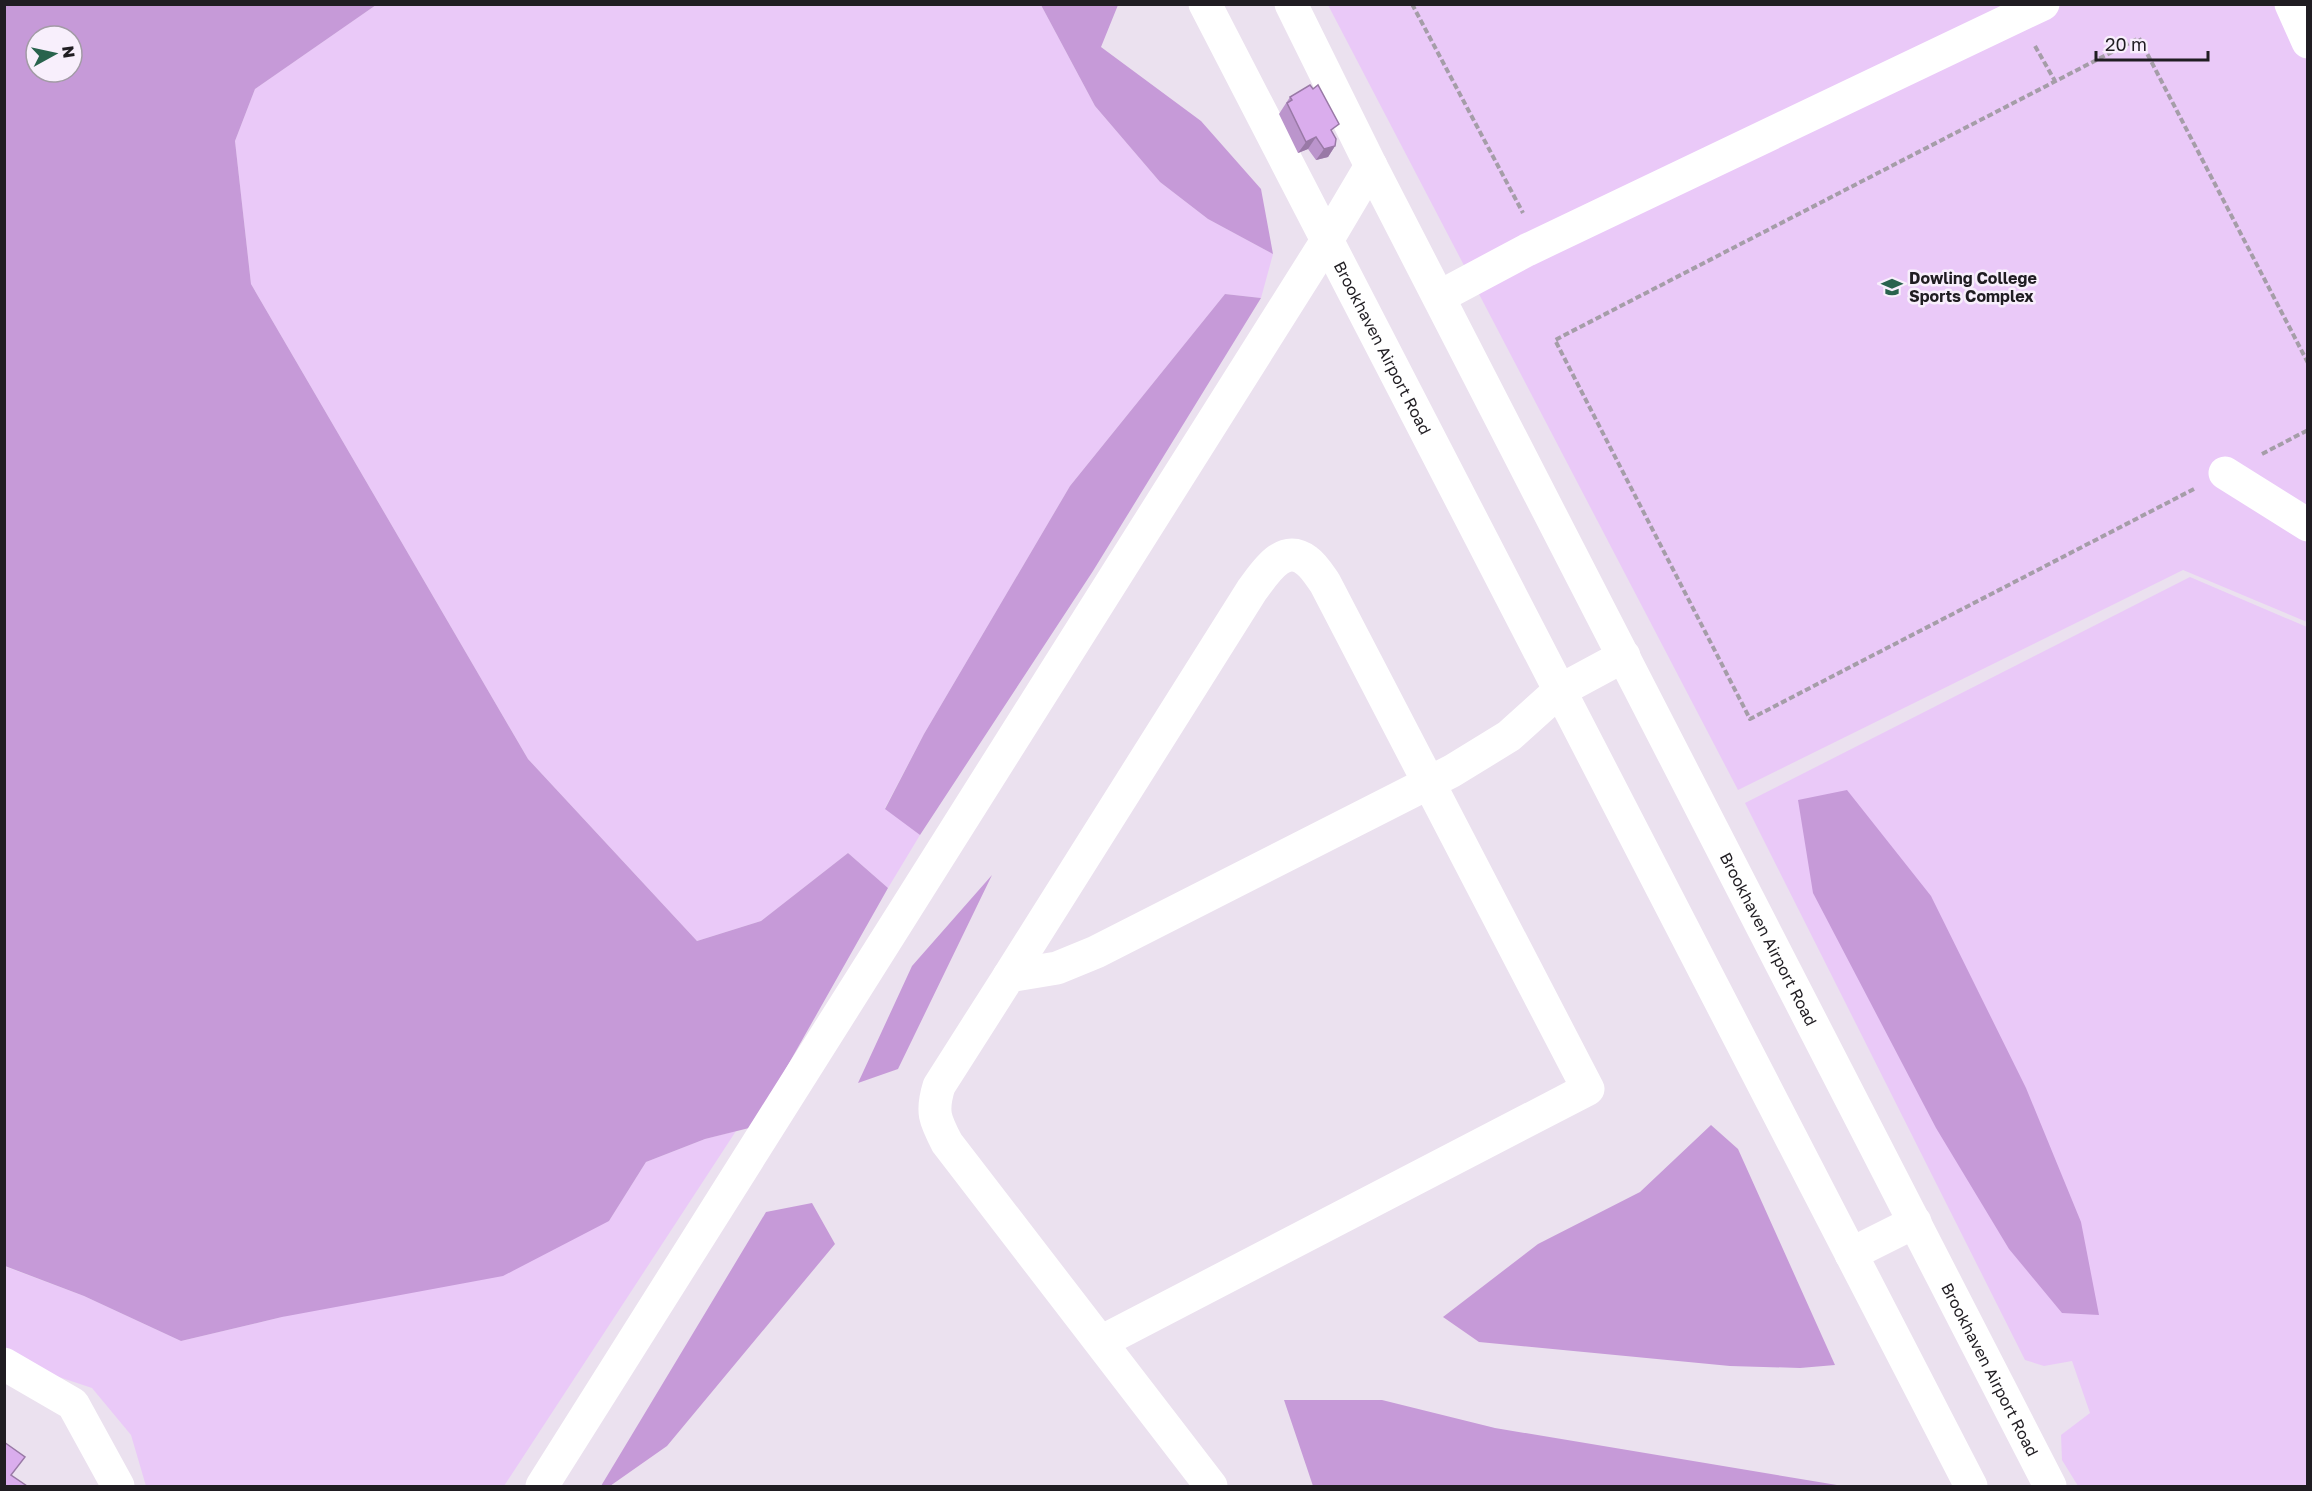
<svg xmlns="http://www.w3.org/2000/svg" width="2312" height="1491" font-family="'Golos Text',sans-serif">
  <rect width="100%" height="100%" fill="#ebe1ef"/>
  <!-- green -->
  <path fill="#eac9f8" d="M376,5H1041L1095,106L1160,182L1208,219L1273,254L1261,298L1225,294L1070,486L924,734L885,808L920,835L888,888L848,853L761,921L697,941L528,759L251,284L235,141L255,89Z
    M1328,5H2307V622L2183,570L1738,790Z
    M2190,577L2307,627V1486H2078L2062,1460L2061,1435L2090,1413L2072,1361L2044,1366L2025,1360L1745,803Z
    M736,1131L504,1486H146L131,1435L92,1388L5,1359L4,1266L84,1296L181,1341L282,1317L609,1221L646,1162L705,1139Z"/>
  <!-- forest -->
  <path fill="#c69ad8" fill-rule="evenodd" d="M4,5H376L255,89L235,141L251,284L528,759L697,941L761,921L848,853L888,888L753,1127L705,1139L646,1162L609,1221L503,1276L282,1317L181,1341L84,1296L5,1266ZM36,36H72V72H36Z
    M1041,5H1118L1101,47L1201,121L1261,189L1273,254L1208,219L1160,182L1095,106Z
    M1225,294L1261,298L1093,571L920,835L885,809L924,734L1070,486Z
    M1847,790L1931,896L2026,1088L2081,1222L2099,1315L2062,1313L2009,1249L1936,1128L1813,893L1798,800Z
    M992,875L898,1069L858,1083L912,966Z
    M1711,1125L1738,1149L1835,1365L1800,1368L1730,1366L1479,1342L1443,1317L1538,1244L1640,1192Z
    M812,1203L835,1244L667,1446L610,1486H601L766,1212Z
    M1284,1400H1382L1495,1428L1843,1486H1313Z"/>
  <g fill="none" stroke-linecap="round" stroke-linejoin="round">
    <!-- path -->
    <path stroke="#a59da8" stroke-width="4" stroke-dasharray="6 3" stroke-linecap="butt" d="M1412,4L1523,213
      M2035,46L2055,81
      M2262,454L2308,430
      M2194,489L1750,719L1555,340L2139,38L2308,363"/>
    <!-- minor -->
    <g stroke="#fff" stroke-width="33">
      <path id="s1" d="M1205,4L1971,1486"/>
      <path id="s2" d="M1291,4L1371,166L2050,1486"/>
      <path d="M2291,4L2308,42"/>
      <path d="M1439,297L1527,250L2043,4"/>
      <path d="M2225,473L2308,525"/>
      <path d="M1009,976L1252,590C1265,573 1283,542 1307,561C1314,566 1320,576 1325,583L1588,1089L1101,1342"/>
      <path d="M1851,1254L1915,1222"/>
      <path d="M4,1364L73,1404L118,1486"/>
      <path d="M542,1486L1326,242L1371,166"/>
      <path d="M1211,1486L947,1143C935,1120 931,1112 939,1086L1009,976L1057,968L1096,952L1452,771L1509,736L1559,691L1624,656"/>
    </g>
  </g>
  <!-- wall -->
  <path fill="#bb95cc" d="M1290,97L1335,146L1328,157L1316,160L1308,149L1298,153L1279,114Z"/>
  <!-- shaded-wall -->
  <path fill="#9979a6" d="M1316,137L1308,149L1298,153L1306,142Z
    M1335,146L1328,157L1316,160L1324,149Z"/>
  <!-- building -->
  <path fill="#daaded" stroke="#9979a6" stroke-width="1.5" d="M1310,85L1313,89L1318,85L1339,124L1331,130L1336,139L1335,146L1324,149L1316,137L1306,142L1287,103L1292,100L1290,97Z
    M4,1442L25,1457L11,1475L27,1486H4Z"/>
  <!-- icons -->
  <defs>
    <symbol id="university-bare" viewBox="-9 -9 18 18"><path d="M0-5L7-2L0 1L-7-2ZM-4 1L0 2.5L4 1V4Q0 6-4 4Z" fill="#29634d" stroke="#f8effc" stroke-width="2.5" paint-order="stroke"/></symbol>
  </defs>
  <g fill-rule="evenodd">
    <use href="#university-bare" x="1877" y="272" width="30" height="30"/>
  </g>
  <g text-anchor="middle" stroke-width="5" stroke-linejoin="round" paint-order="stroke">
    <!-- poi labels -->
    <g font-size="16" font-weight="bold" fill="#201d22" stroke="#f8effc" text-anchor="start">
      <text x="1909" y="284">Dowling College<tspan x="1909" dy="18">Sports Complex</tspan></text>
    </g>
    <!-- street labels -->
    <g font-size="16" fill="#201d22" stroke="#f8effc">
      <text dy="6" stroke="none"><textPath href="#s1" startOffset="387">Brookhaven Airport Road</textPath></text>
      <text dy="6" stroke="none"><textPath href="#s2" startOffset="1050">Brookhaven Airport Road</textPath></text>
      <text dy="6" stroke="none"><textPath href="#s2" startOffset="1534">Brookhaven Airport Road</textPath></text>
    </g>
  </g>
  <!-- border -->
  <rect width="2312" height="1491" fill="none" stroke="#201d22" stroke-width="12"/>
  <!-- north arrow -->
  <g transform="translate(54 54) rotate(82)"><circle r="28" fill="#f8effc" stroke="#a29ba5" stroke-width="1.5"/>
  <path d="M0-4.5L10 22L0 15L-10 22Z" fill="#29634d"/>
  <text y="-9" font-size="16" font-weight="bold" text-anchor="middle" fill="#201d22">N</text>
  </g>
  <!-- scale -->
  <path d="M2096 51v9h112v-9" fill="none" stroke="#201d22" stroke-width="3"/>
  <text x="2105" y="51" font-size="18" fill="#201d22" stroke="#f8effc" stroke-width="4.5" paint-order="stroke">20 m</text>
</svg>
